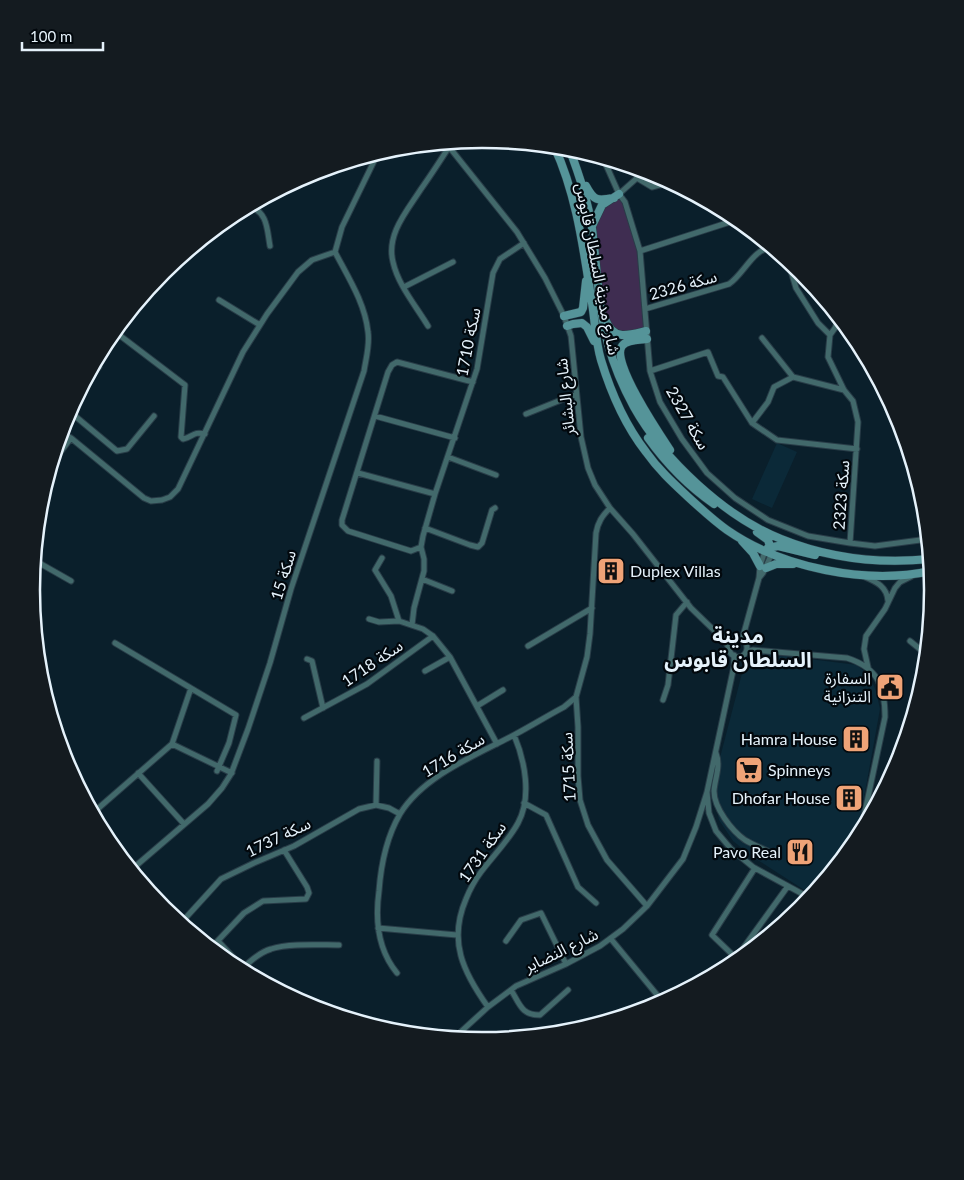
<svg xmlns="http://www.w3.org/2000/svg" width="964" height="1180" font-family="Lato,'Noto Sans Arabic',sans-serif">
  <rect width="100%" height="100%" fill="#0a1f2b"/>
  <!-- built -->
  <path fill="#0b2938" d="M777,443L797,452L772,508L752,499Z
    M762,653L857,665L870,677L876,691L880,709L856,842L812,895L753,857L733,841L719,820L714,797L716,773L746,658Z"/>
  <!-- green -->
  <path fill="#3f2d51" d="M619,195L624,202L639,250L646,330L616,333L607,321L603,307L597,263L595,219L599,211Z"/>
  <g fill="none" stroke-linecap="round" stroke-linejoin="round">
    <defs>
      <path id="street" d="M446,143L517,232L545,278L564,316L571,336L581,437L588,468L595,485L610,508L633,534L691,608L723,639L730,649
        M603,158L619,194L625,202L640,251L650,371L660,402L682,439L707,473L735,498L768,520L808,536L850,543L875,546L928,539
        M637,178L652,187L671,182
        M619,194L637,178L642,170
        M249,206C268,212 267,230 270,246
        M640,251L730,222
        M335,252L342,227L378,153
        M788,261L796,288L818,323L830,335
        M404,287L453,262
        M219,300L260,325
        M645,309L729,284C744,274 754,247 772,248
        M428,326C416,306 398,285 393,262C386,234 407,211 421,189C431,175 440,161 449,147
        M114,331L185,385L181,437L183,439C193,437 193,431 205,434
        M830,335L828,357L844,390L853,401L858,422L850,543
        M830,335L835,328L839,318
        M762,338L793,377
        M94,364L99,367
        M650,371L708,352L718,376L723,377L752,423L777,440L857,449
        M77,396L78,394
        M69,411L117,451L127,449L154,416
        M526,414L576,394
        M375,416L455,438
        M752,423L768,402L774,387L793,377L844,390
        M61,433L71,438L144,498L151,501L162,500L170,497L178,489L243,352L267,314L298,272L312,260L335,252
        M448,457L496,475
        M50,468L53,462L71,438
        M358,473L435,494
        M610,508C602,516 598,522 596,533L590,634L587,657L576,697L578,727V776L580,800L588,825L607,860L647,906
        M425,528L470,545L478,547L482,543L492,510L495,508
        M421,547L411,551L348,531L342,525V520L388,372L392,365L397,362L473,382
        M382,558L375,570L391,596L399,621
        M34,560L71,581
        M865,577C877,582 887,587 888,601
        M759,578L763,573L772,553
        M422,579L452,591
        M369,619L379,622L399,621L423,629L433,636L450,657L497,744
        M412,625L414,608L424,571V559L421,547L423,536L435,494L477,369L493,273L500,259L524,243
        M729 648a9 9 0 1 1 18 0a9 9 0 1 1-18 0Z
        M742,640L759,578L760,566L765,551
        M910,641L926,654
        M115,643L236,715L229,743L217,771
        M528,646L592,608
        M746,652L753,650L847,658C878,668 885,686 885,717L860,835
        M734,655V666L707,792L709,813L716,831L731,849L753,867L810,898
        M307,659L312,661L323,708
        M868,667L864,649L866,636L885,609L895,588L900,582L912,576
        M425,671L450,657
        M663,700L668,685L676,615L687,602
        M477,706L503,690
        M304,718L367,684L433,636
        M172,744L232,773
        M716,753C721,766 715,778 714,791C714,808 732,831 745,840C755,846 767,850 777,856
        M138,773L184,824
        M524,803L546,815L578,887L596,903
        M376,805L377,761
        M94,812L172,744L191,688
        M131,870L208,804L222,788L231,774L248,729L270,663L291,589L364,371C366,358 370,345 368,332C365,303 348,277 335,252
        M181,923L221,879L254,863L294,846L359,809L376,805L389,808L400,814
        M378,928L457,935
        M611,939L663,1002
        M749,940L756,945
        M218,941L243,968
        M506,941L521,920L541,913L566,964
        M211,948L244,913L263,901L306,899L309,893L307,887L284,850
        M736,958L788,886
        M738,960L712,935L755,868
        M241,970C249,962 260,952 271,949C288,943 320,945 339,945
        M397,973C378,950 375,920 379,891C381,864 386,838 400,814C423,776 476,755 514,735C531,726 547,716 564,707L576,697
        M511,990C520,1004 521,1015 540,1015L568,990
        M488,1007C463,972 448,941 466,899C470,889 475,880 481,872C492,857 509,840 518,823C532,797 525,761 514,735
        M454,1038L488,1007L516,986L566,964L600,946L623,929L647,906L683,859L696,827L707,792"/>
      <path id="secondary" d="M554,146C576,193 583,246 591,297C595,318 595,340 601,360C611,393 625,425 646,452C658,469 672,482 687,496C700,508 713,520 727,530C782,568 866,585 931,571
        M569,148C579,174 588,201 592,228C597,266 598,307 608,344C614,366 623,387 634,407C663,459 725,517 781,539C828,558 880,564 930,559
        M586,186C594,201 597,201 614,198
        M592,226L602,205L619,194
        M564,316L581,312L583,308L586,281
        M606,321C614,341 629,335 646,331
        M567,326L573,324L582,323L587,327L594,341
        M647,339C639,340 627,339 622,346C610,361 660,435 670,450
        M648,438C666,463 688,486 714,504
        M757,532L768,540L772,553
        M742,541L753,553L760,566
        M768,548L778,546L815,555
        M766,568L776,564H793"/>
    </defs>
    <!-- street casing -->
    <use href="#street" stroke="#293d48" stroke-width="7"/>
    <!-- secondary casing -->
    <use href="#secondary" stroke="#293d48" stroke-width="9"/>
    <!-- street -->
    <use href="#street" stroke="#42696b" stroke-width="5"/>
    <!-- secondary -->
    <use href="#secondary" stroke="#559499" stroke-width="8"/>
  </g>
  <!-- icons -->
  <defs>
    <symbol id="building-square" viewBox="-11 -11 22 22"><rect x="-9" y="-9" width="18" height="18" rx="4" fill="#efa377" stroke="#02080d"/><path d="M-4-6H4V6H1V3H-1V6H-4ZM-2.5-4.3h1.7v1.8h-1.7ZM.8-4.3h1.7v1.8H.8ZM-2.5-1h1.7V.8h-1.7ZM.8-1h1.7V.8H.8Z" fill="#111"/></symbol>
    <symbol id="civic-square" viewBox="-11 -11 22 22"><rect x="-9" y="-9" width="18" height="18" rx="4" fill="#efa377" stroke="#02080d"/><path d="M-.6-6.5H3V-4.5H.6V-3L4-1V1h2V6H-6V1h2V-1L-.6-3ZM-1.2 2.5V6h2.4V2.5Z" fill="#111"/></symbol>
    <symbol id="supermarket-square" viewBox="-11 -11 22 22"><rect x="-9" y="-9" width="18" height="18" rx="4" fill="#efa377" stroke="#02080d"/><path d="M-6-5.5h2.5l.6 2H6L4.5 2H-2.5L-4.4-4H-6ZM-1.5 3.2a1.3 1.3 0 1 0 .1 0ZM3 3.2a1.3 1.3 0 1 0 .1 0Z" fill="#111"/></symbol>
    <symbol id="restaurant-square" viewBox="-11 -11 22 22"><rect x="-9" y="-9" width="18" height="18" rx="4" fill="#efa377" stroke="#02080d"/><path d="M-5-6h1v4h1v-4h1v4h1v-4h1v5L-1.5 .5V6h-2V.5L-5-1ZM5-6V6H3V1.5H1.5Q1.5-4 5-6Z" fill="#111"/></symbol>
  </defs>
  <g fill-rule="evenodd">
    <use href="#building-square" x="595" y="555" width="32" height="32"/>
    <use href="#civic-square" x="874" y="671" width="32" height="32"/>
    <use href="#building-square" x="840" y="723" width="32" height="32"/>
    <use href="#supermarket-square" x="733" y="754" width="32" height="32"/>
    <use href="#building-square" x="833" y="782" width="32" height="32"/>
    <use href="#restaurant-square" x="784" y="836" width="32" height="32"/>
  </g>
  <g text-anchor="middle" stroke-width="4.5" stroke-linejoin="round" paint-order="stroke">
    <!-- street labels -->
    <g font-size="16" fill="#e5f2fb" stroke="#02080d">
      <text transform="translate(598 269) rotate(79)" y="6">شارع مدينة السلطان قابوس</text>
      <text transform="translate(683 285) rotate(-16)" y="6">سكة 2326</text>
      <text transform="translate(468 342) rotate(-79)" y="6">سكة 1710</text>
      <text transform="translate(565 397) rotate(-96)" y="6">شارع البشائر</text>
      <text transform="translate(688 418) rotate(60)" y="6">سكة 2327</text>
      <text transform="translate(841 495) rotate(-86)" y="6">سكة 2323</text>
      <text transform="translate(283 575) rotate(-73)" y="6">سكة 15</text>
      <text transform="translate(372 663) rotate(-34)" y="6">سكة 1718</text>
      <text transform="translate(453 755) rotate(-31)" y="6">سكة 1716</text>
      <text transform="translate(568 767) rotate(-93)" y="6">سكة 1715</text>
      <text transform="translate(278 837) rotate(-26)" y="6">سكة 1737</text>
      <text transform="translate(482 852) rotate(-55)" y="6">سكة 1731</text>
      <text transform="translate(561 950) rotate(-26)" y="6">شارع النضاير</text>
    </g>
    <!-- poi labels -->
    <g font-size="16" fill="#e5f2fb" stroke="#02080d" text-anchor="end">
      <text x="630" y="577" text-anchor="start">Duplex Villas</text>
      <text x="871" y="684">السفارة<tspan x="871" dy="18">التنزانية</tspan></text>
      <text x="837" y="745">Hamra House</text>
      <text x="768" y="776" text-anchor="start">Spinneys</text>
      <text x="830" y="804">Dhofar House</text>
      <text x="781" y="858">Pavo Real</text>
    </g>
    <!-- district labels -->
    <g font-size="21" font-weight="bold" fill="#e5f2fb" stroke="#02080d">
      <text x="738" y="643">مدينة<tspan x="738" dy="24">السلطان قابوس</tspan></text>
    </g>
  </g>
  <!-- crop -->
  <path d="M0 0H964V1180H0ZM40 590a442 442 0 1 1 884 0a442 442 0 1 1-884 0Z" fill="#141b20" fill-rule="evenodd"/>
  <path fill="none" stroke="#e5f2fb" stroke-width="2.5" d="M40 590a442 442 0 1 1 884 0a442 442 0 1 1-884 0Z"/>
  <!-- scale -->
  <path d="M22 42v8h81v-8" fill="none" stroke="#e5f2fb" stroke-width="2.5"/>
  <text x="30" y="42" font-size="15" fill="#e5f2fb" stroke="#02080d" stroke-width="4" paint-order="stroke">100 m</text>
</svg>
